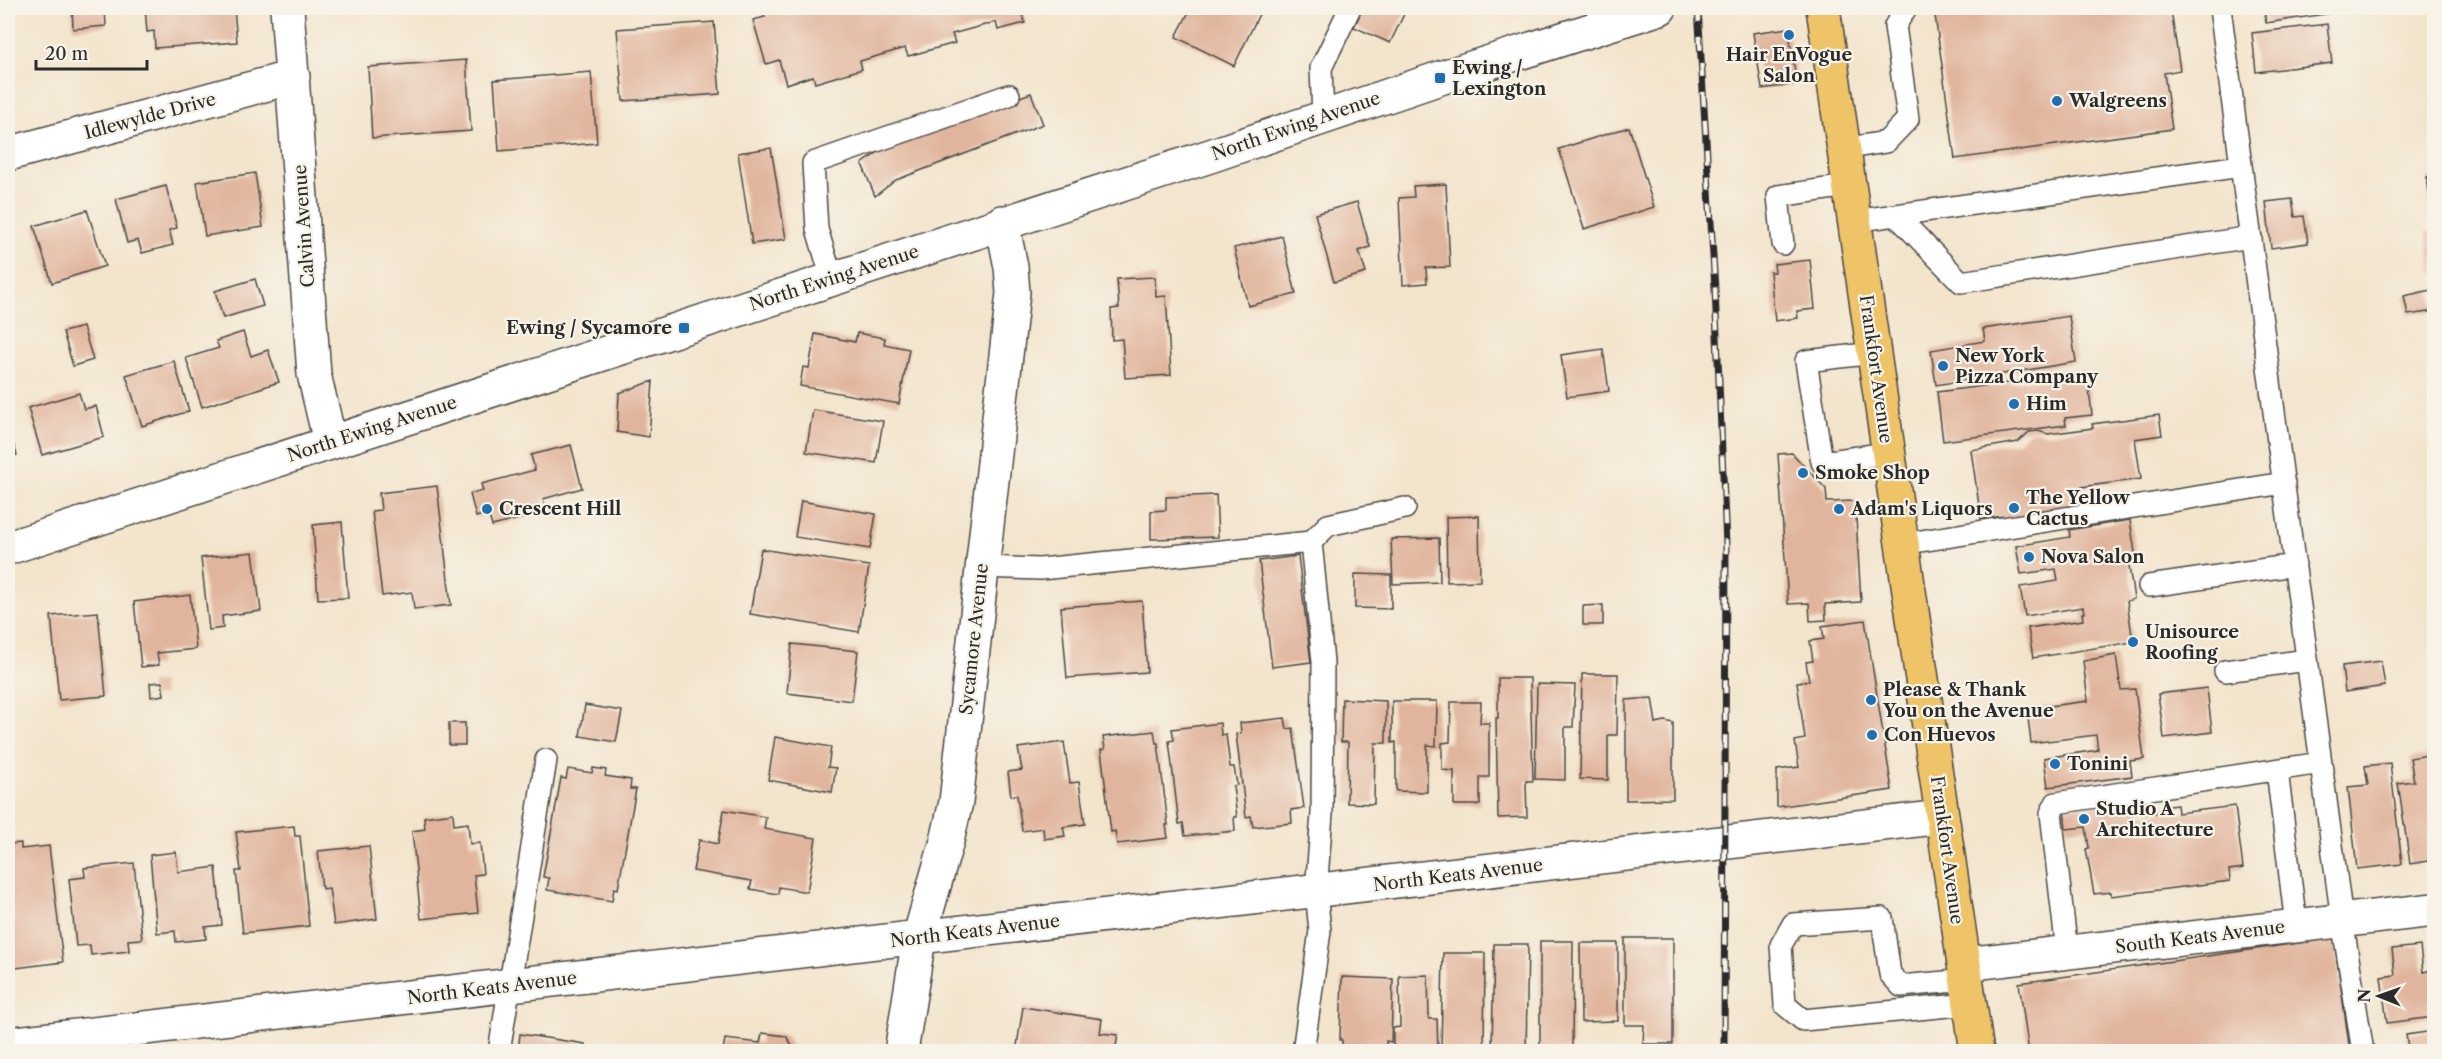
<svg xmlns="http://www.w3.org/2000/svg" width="2442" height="1059" font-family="'Libre Caslon Text',serif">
  <rect width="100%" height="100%" fill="#f7f3e8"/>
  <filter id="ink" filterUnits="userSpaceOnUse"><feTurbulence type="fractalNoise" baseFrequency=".0167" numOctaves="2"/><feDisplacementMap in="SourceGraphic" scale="12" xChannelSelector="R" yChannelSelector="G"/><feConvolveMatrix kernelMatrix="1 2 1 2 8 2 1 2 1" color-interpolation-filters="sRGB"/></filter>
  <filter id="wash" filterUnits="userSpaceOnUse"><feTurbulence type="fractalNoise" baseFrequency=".008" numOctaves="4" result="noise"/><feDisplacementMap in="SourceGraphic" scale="24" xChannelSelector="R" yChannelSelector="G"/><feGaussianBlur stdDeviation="1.35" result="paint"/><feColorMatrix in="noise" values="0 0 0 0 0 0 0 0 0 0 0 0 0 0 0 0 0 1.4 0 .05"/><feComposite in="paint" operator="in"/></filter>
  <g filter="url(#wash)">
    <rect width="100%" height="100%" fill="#f3e4cc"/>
    <g id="blocks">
      <!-- building -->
      <path fill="#e1b59d" d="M72,8H105L106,26L73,29Z
        M145,8H234L237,42L155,48L154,31L147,32Z
        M762,8H1021L1025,23L998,30L996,22L952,34L955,43L908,56L905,48L860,61L862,69L815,83L813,76L786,84L779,60L766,64L753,20L765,17Z
        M1191,8H1262L1234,66L1176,37Z
        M1363,8H1407L1390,43L1354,27Z
        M1934,8H2179L2171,10L2180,70L2164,73L2172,129L1955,159Z
        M2264,8H2338L2339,12L2266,23Z
        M714,22L720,94L623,101L617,29Z
        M2327,24L2332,63L2256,72L2252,33Z
        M1788,28L1797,84L1762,89L1753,33Z
        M466,60L471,131L372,138L368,67Z
        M591,72L597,143L499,151L494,80Z
        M1031,93L1043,124L896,180L875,196L862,164L888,145Z
        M1629,127L1654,207L1584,229L1559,149Z
        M771,148L786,239L752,244L738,153Z
        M255,173L263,227L205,236L197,182Z
        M2434,176V219L2433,220L2427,177Z
        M1446,184L1450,267L1426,268L1427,283L1403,285L1399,198L1414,197L1413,186Z
        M166,186L177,228L169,230L173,245L142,253L138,240L127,243L116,199Z
        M2292,199L2295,217L2304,216L2308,243L2271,248L2266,202Z
        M1357,202L1370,247L1359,251L1366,273L1334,282L1315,214Z
        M87,210L105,266L52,283L34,226Z
        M2434,230V273H2432L2426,232Z
        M1282,236L1296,294L1248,306L1234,248Z
        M1810,260L1815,309L1797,311L1798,318L1775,321L1770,272H1775L1774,264Z
        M1155,277L1156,297L1166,296L1171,375L1125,378L1122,339L1112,340L1111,309L1119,308L1117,279Z
        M255,279L263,306L223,318L215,291Z
        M2431,290L2434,311L2408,315L2404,296Z
        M2069,316L2076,362L1936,385L1931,350L1985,341L1983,329Z
        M83,327L93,360L73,366L63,332Z
        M243,332L251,356L268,350L279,382L202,407L186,358L219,348L216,341Z
        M857,333L885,338L884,344L909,349L899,404L800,386L803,367L809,368L815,334L855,342Z
        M1603,349L1609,391L1567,397L1561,355Z
        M174,361L189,411L142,426L126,375Z
        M2087,373L2092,415L2065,418L2066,425L1943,441L1937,392Z
        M653,381L649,437L617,432L619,393Z
        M79,393L84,409L96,406L104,437L42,455L28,408Z
        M813,410L883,421L876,463L806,452Z
        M2159,415L2162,435L2135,439L2141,479L2081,487L2084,508L2003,519V516L1981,519L1971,450L2018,442L2029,432L2038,431L2048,434L2093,428L2092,424Z
        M8,428L17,455L8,458Z
        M571,445L582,488L543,499L546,512L492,526L488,513L476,517L470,494L483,491L481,484L535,470L531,455Z
        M1792,453L1826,489L1827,502L1855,501L1861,602L1825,604L1826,620L1810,621L1809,603L1788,604L1778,454Z
        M437,486L451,605L414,609L412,592L382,596L372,511L381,510L379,493Z
        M1216,495L1218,537L1151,539V511L1166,510V497Z
        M801,501L876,514L870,549L795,537Z
        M1479,516L1480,581L1447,582L1446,517Z
        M2130,520L2136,559L2128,560L2134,599L2127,601L2133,642L2033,658L2028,628L2083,620L2082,613H2084L2083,607L2025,616L2020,587L2058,581L2056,569L2021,574L2016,546L2070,537L2069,530Z
        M342,522L348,598L318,599L313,525Z
        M1439,538L1440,582L1393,584L1391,539Z
        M761,549L869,566L859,632L750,614Z
        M253,552L261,611L222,616L223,628L209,630L201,558Z
        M1298,556L1311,662L1272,667L1259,561Z
        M1355,574L1391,575V609L1355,608Z
        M190,595L196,649L157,653L159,665L141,667L134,602Z
        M1142,601L1147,672L1067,678L1061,607Z
        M1603,605V625H1583V606Z
        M98,612L106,696L59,700L51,616Z
        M1865,620L1892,790L1777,807V770L1799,767L1795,741L1805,739L1797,682L1809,681L1806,662L1813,661L1810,641L1824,639L1822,626Z
        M792,644L858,651L852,701L787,693Z
        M2116,655L2121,690L2135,689L2144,759L2130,761L2132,776L2048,787L2044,758L2098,750L2096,735L2031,743L2027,709L2088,701L2083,661Z
        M2381,661L2385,686L2345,692L2342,666Z
        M1582,674H1618L1617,735H1608V780L1580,779Z
        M1498,678H1530L1533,781H1526L1527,817L1498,818L1496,718H1498Z
        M162,682L164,695L151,697L150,683Z
        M1537,684L1575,685L1573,727H1565V780L1535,779Z
        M2207,688L2212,732L2164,738L2158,694Z
        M1652,698L1656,723L1665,721L1673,723V799L1626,800V700Z
        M1342,699L1386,701V743H1375L1374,804L1347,803L1348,742H1341Z
        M1392,701H1437L1436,746L1427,745V792L1396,791V742L1392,743Z
        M1451,702H1481L1480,723H1489V777H1480V805H1454V771L1442,770V743L1450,742Z
        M585,705L622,711L616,742L580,736Z
        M1285,718L1287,729L1293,728L1304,808L1291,810L1292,823L1253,827L1251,816L1246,817L1236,734L1241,733L1240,723Z
        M449,723H465V745H449Z
        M1220,723L1221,735L1226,734L1230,767H1234L1237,785L1233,786L1237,817H1234L1235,831L1185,836L1183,823L1179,824L1169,741L1174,740L1172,729Z
        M1154,731L1156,743H1158L1168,825H1166L1168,838L1117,844L1115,831L1111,832L1101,750L1105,749L1103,737Z
        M775,737L831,747L828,767L836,768L832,792L768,780Z
        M1064,742L1070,783L1079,782L1085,824L1063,827L1065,836L1044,839L1043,828L1022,831L1017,795L1011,796L1008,772L1022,770L1018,748Z
        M2434,754V860L2410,864L2398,783L2414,781L2410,758Z
        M2390,763L2402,864L2357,869L2348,787L2368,785L2365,766Z
        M593,768L606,770L605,776L631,780L630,789H636L618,889L614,888L612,901L547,890L549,878L543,877L561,778L566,779L568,769L592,773Z
        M2117,802L2118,805L2141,802L2143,814L2162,812L2161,807L2177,805L2178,813L2235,806L2243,868L2229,870L2230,881L2111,896V892L2094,894L2086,849L2089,848L2086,827L2066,829L2064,809Z
        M724,810L766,817L764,829L816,838L807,892L779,887L778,894L750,889L752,881L693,871L699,840L718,844Z
        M453,813L454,825L468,823L470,844L480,843L483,874L474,875L478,913L421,919L412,831L425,829L424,817Z
        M294,826L295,836H300L309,926L243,933L236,871H241L236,832Z
        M21,843V849L49,846L63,962L8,969V850H9V844Z
        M369,846L377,919L334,925L329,888L322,889L318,851Z
        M176,852L178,872L216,867L222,925L205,927L206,939L176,942L175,931L157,933L150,855Z
        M134,863L142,939L128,940L129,951L91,955L90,945L76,946L69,879L85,877L84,868Z
        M1625,938H1673V1044H1643L1644,1025H1625Z
        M2334,938L2350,1052H2029L2019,983Z
        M1540,941H1573L1572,1049H1540Z
        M1580,943H1618V1021L1581,1022Z
        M1494,944H1528L1526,1052H1492Z
        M2420,946L2423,972L2433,970L2434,1017L2387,1023L2381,977L2395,975L2392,949Z
        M1443,953H1485L1484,1052H1441Z
        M1428,975L1429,1019H1437L1438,1052H1393V1028L1400,1027L1399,976Z
        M1342,977L1393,979L1391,1042L1386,1041V1052H1342V1040H1340Z
        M1023,1007L1102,1019L1100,1033L1118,1035L1115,1052H1016Z
        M2434,1031V1052H2396L2395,1048L2408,1047L2406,1035Z
        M762,1033L786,1036L796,1052H709L710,1048L723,1050L725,1039L760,1043Z
        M520,1034L585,1044L584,1052H518Z
        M1319,1049H1337V1052H1318Z"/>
    </g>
  </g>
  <g filter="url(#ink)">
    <use href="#blocks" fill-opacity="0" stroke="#494743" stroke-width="1.5"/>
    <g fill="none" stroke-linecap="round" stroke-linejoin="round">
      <defs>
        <path id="lane" d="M2220,8L2342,920L2363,1052
          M1323,117L1321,68L1350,8
          M1842,149L1886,142L1908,119L1895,26L1906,8
          M1896,215L1961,282L2251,237
          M1854,221L2241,166
          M1783,244L1778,196L1848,186
          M832,279L817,229L813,163L1009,95
          M1874,353L1806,361L1822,462L1888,453
          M1311,542L1328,525L1405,508
          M1902,544L2284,483
          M982,567L1040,569L1311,542L1323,662L1322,814L1316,891L1320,931L1303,1052
          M2149,586L2295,565
          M2225,671L2307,660
          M2277,770L2296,925
          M2067,952L2051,813L2056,803L2321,763
          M1967,980L1901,986L1890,974L1882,918L1793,924L1781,945L1785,1005L1803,1020L1970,1004
          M499,1052L546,760"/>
        <path id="street" d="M287,8L314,374L330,442
          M8,154L293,77
          M8,548L1210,156L1440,78L1660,8
          M1965,964L2434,910
          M8,1044L1942,817
          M901,1052L919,938L947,841L956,802L1013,293L1011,267L1002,222"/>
        <path id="primary" d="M1823,8L1977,1052"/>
      </defs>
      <!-- lane casing -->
      <use href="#lane" stroke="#494743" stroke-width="24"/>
      <!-- street casing -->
      <use href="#street" stroke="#494743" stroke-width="36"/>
      <!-- primary casing -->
      <use href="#primary" stroke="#494743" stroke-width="36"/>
      <!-- lane -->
      <use href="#lane" stroke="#fff" stroke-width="21"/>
      <!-- street -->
      <use href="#street" stroke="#fff" stroke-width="33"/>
      <!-- primary -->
      <use href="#primary" stroke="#efc469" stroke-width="33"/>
      <defs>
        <path id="rail" d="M1698,8L1715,289L1726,545L1724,1052"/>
      </defs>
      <!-- rail casing -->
      <use href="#rail" stroke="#2b2b2b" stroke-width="7"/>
      <!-- rail -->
      <use href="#rail" stroke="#f7f3e8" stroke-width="4.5" stroke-dasharray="14" stroke-linecap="butt"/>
    </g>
  </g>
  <!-- markers -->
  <g fill="#1f6fb2" stroke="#f7f3e8" stroke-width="2">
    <circle cx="1789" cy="35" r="6"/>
    <rect x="1434" y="72" width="12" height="12" rx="3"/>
    <circle cx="2057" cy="101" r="6"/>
    <rect x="678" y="322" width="12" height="12" rx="3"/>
    <circle cx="1943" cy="366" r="6"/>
    <circle cx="2014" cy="404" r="6"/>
    <circle cx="1803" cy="473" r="6"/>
    <circle cx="2014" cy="508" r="6"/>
    <circle cx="487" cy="509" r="6"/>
    <circle cx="1839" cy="509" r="6"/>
    <circle cx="2029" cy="557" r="6"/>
    <circle cx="2133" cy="642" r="6"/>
    <circle cx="1871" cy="700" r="6"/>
    <circle cx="1872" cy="735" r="6"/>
    <circle cx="2055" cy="764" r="6"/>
    <circle cx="2084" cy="819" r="6"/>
  </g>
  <g text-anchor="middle" stroke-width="4.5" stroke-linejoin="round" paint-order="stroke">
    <!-- poi labels -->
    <g font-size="18" font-weight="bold" fill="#2b2b2b" stroke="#f7f3e8" text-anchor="start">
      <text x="1789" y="61" text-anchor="middle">Hair EnVogue<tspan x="1789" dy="21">Salon</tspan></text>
      <text x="1452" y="74">Ewing /<tspan x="1452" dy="21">Lexington</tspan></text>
      <text x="2069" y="107">Walgreens</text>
      <text x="672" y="334" text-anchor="end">Ewing / Sycamore</text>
      <text x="1955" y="362">New York<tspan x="1955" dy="21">Pizza Company</tspan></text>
      <text x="2026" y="410">Him</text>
      <text x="1815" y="479">Smoke Shop</text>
      <text x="2026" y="504">The Yellow<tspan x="2026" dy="21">Cactus</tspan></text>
      <text x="499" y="515">Crescent Hill</text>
      <text x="1851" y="515">Adam's Liquors</text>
      <text x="2041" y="563">Nova Salon</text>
      <text x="2145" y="638">Unisource<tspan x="2145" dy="21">Roofing</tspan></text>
      <text x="1883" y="696">Please &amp; Thank<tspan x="1883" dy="21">You on the Avenue</tspan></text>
      <text x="1884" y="741">Con Huevos</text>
      <text x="2067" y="770">Tonini</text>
      <text x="2096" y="815">Studio A<tspan x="2096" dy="21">Architecture</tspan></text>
    </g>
    <!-- street labels -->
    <g font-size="18" fill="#2b2b2b" stroke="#f7f3e8">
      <text transform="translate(150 116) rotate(-15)" y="6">Idlewylde Drive</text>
      <text transform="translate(1296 126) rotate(-19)" y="6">North Ewing Avenue</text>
      <text transform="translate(304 226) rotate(-94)" y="6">Calvin Avenue</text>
      <text transform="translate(834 278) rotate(-18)" y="6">North Ewing Avenue</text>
      <text transform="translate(1876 369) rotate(82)" y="6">Frankfort Avenue</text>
      <text transform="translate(372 429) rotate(-18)" y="6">North Ewing Avenue</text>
      <text transform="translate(974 639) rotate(-84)" y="6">Sycamore Avenue</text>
      <text transform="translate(1947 850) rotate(82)" y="6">Frankfort Avenue</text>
      <text transform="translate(1458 875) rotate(-7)" y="6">North Keats Avenue</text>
      <text transform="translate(975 931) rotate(-7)" y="6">North Keats Avenue</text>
      <text transform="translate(2200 937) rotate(-7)" y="6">South Keats Avenue</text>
      <text transform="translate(492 988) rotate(-7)" y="6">North Keats Avenue</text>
    </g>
  </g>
  <!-- margin -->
  <rect width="2442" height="1059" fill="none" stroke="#f7f3e8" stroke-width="30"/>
  <!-- north arrow -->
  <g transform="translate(2379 996) rotate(271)" stroke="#f7f3e8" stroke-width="4.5" paint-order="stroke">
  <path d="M0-4.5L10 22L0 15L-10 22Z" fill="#2b2b2b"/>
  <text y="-9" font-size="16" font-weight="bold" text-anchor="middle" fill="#2b2b2b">N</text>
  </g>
  <!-- scale -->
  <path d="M36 60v9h111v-9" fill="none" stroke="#2b2b2b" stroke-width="3"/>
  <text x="45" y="60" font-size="18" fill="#2b2b2b" stroke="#f7f3e8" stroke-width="4.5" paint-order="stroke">20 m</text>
</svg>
